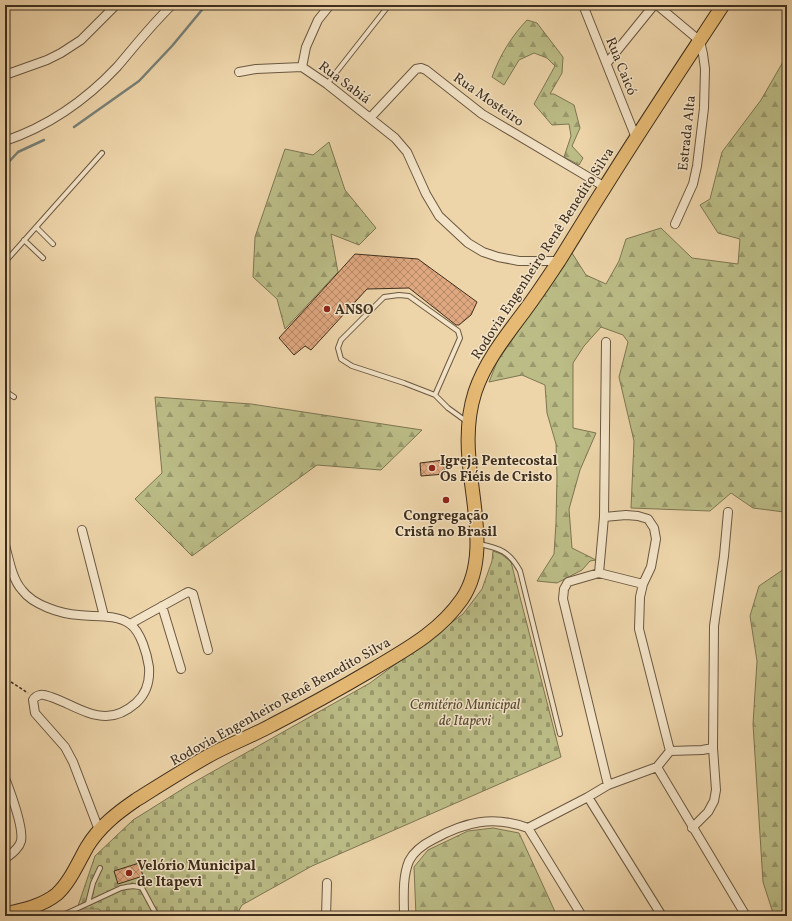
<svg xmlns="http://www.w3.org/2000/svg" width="792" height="921" font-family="Vollkorn,serif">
  <defs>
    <pattern id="forest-firs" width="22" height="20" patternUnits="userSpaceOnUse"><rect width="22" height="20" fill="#bbbc86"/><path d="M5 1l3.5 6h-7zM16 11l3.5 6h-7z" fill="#99996d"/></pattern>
    <pattern id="cemetery-stones" width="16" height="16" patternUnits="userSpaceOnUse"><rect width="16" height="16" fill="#bbbc86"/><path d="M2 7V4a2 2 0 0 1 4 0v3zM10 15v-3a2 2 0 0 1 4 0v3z" fill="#99996d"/></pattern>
    <pattern id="building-cross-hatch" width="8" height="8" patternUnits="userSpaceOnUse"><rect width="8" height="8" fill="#dea77f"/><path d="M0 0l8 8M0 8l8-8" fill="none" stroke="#b58867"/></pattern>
  </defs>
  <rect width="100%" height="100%" fill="#edd4a9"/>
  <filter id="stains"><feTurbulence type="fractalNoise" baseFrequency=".005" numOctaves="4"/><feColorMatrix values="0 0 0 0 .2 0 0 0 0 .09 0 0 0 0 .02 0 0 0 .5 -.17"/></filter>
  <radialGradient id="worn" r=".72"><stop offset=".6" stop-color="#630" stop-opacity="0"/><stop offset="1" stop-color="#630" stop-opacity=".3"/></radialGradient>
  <!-- forest -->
  <path fill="url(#forest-firs)" stroke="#7d7652" d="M527,20L537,23L563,57L562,73L550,94H554L574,105L580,128L572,146L583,158L579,165L564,157L571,136L569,124L552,125L534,104L555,66L547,58L534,53L519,60L504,85L492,77C500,55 511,37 527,20Z
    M787,55V563L784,512L753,508L731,493L710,511L631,508L634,441L619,377L628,342L623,335L601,327L584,346L573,363V428L596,433L580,470L569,509L572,548L596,560L590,561L582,570L557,583L537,581L554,554L556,523L557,477L556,444L547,413L545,385L522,375L489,382L497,362L572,253L586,275L606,284L619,261L626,239L661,228L692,258L738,264L740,239L718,233L700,205L710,199L722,152L761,100Z
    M329,142L345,190L376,228L359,245L331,234L338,272L285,329L277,299L253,277L255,237L285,149L313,155Z
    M155,397L251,404L422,430L381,470L317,465L192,556L135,499L162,473Z
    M787,567V916H774L763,882L753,724L757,661L750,616L759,586Z
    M493,828L519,833L557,916H416L414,867L428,850L468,831Z"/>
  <!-- cemetery -->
  <path fill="url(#cemetery-stones)" stroke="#7d7652" d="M493,551L501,554L511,562L561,757L312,866L242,905L236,916H104L99,909H77L95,856L133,820L189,785L370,683L463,614L482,589L492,561Z"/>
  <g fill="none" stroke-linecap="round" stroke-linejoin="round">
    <!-- stream -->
    <path stroke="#778077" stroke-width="2.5" d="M74,127L139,81L172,46L206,5
      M5,166L18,152L44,140"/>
  </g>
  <!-- building -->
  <path fill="url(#building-cross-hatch)" stroke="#3f2f1e" d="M355,254L418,259L477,302L471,315L459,325H456L409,288L367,289L311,350L305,346L294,355L279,338Z
    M444,460L445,474L421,476L420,463Z
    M139,863L143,876L118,884L114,871Z"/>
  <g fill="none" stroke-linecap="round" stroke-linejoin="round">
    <defs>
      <path id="service" d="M327,84L389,5
        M36,227L53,244
        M24,240L43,258
        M5,262L102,153
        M5,391L14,397
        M435,395L460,338L458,331L409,296L399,295L384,297L341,340L338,348L341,359L352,366L404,383L435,395L448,408L466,421
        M479,544C500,548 510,552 520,571L560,734
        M88,903L93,883L100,868
        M61,916L121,888C129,886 135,885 142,888L157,916"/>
      <path id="minor" d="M583,5L636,138
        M657,5L700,41L703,54L705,69L704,108L697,166L693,184L675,224
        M607,63L654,5
        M302,67L327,84L395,138L407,152L426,194L439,216L468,243L483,252L498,257L519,261H559
        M302,67L306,47L318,20L330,5
        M239,72L256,69L302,67
        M5,75L47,60L61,53L81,40L116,5
        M370,118L416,69L421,68L426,70L482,114L605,187
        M5,141C49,126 85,101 117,67C135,46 152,24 172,5
        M604,517L626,515L638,516L648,519L654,528L656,539L651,567L643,584L640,597L639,629L670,751
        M82,530L104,616
        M5,545C9,559 12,579 22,590C33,605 61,614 79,615C95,617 116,614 130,624C141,632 147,654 149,667C150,681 146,694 136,703C128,710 117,716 106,716C87,716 69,703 51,697C48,696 43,694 40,695C36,696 34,698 33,700L35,713L65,747L73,762L99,830
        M599,573L604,517L606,342
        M162,606L181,669
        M130,624L186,593L188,592L193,594L208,650
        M657,767L746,916
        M657,767L670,751L702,750L713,748
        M5,778C10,791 24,827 21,841C19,849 11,854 5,859
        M608,785L563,599L564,589L568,582L599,573L643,584
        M588,797L662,916
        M528,828L582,916
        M692,828L708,812L714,801L716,790L713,748L714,626L724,556L728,512
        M326,916L327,883
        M404,916C404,898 402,878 409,861C414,851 424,844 434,839C465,822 493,815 528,828L588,797L608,785L657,767"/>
      <path id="primary" d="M5,914C23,910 42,906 57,894C70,882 78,863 87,847C99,827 117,813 136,800C160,785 185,769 210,755C230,744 252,736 272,725C307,707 341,688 375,668C407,649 440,631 462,599C489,559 472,504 469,459C467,437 468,414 475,392C485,362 505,337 523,313C536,296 547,279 559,261C574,237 589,212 605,187C643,126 683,66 723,5"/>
    </defs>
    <!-- service casing -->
    <use href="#service" stroke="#6a5841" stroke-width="6"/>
    <!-- minor casing -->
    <use href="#minor" stroke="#6a5841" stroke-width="10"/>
    <!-- primary casing -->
    <use href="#primary" stroke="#3f2f1e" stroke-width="15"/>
    <!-- path -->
    <path stroke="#3f2f1e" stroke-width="1.5" stroke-dasharray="3 2" stroke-linecap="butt" d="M11,682L28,693"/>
    <!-- service -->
    <use href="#service" stroke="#f3e3c7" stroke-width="4"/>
    <!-- minor -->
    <use href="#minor" stroke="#f3e3c7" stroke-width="8"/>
    <!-- primary -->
    <use href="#primary" stroke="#e6ba74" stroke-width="13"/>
  </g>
  <!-- markers -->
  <g fill="#8f2418" stroke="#f3e3c7" stroke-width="1.5">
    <circle cx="327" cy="309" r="4"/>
    <circle cx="432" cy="468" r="4"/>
    <circle cx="446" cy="500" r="4"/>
    <circle cx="129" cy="873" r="4"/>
  </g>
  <g text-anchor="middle" stroke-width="3" stroke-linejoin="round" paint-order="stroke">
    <!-- street labels -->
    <g font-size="14" fill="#3f2f1e" stroke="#f3e3c7">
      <text transform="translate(622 66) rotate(68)" y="5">Rua Caicó</text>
      <text transform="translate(345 82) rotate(37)" y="5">Rua Sabiá</text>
      <text transform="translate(489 99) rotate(35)" y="5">Rua Mosteiro</text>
      <text transform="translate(686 133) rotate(-84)" y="5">Estrada Alta</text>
      <text transform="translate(542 253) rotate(-57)" y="5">Rodovia Engenheiro Renê Benedito Silva</text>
      <text transform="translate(280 701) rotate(-29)" y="5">Rodovia Engenheiro Renê Benedito Silva</text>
    </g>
    <!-- poi labels -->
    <g font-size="14" font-weight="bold" fill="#3f2f1e" stroke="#f3e3c7" text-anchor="start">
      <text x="335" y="314">ANSO</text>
      <text x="440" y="465">Igreja Pentecostal<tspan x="440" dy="16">Os Fiéis de Cristo</tspan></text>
      <text x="446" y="520" text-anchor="middle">Congregação<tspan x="446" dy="16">Cristã no Brasil</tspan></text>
      <text x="137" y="870">Velório Municipal<tspan x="137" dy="16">de Itapevi</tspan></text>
    </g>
    <!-- park labels -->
    <g font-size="14" font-style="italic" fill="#584b33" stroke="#f3e3c7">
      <text x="465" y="709">Cemitério Municipal<tspan x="465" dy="16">de Itapevi</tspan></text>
    </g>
  </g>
  <!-- margin -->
  <rect width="792" height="921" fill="none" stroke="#edd4a9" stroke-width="20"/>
  <rect x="6" y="6" width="780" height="909" fill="none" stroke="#3f2f1e" stroke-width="2"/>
  <rect x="10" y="10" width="772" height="901" fill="none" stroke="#3f2f1e"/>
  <rect width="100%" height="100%" filter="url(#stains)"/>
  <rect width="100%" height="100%" fill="url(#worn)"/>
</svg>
